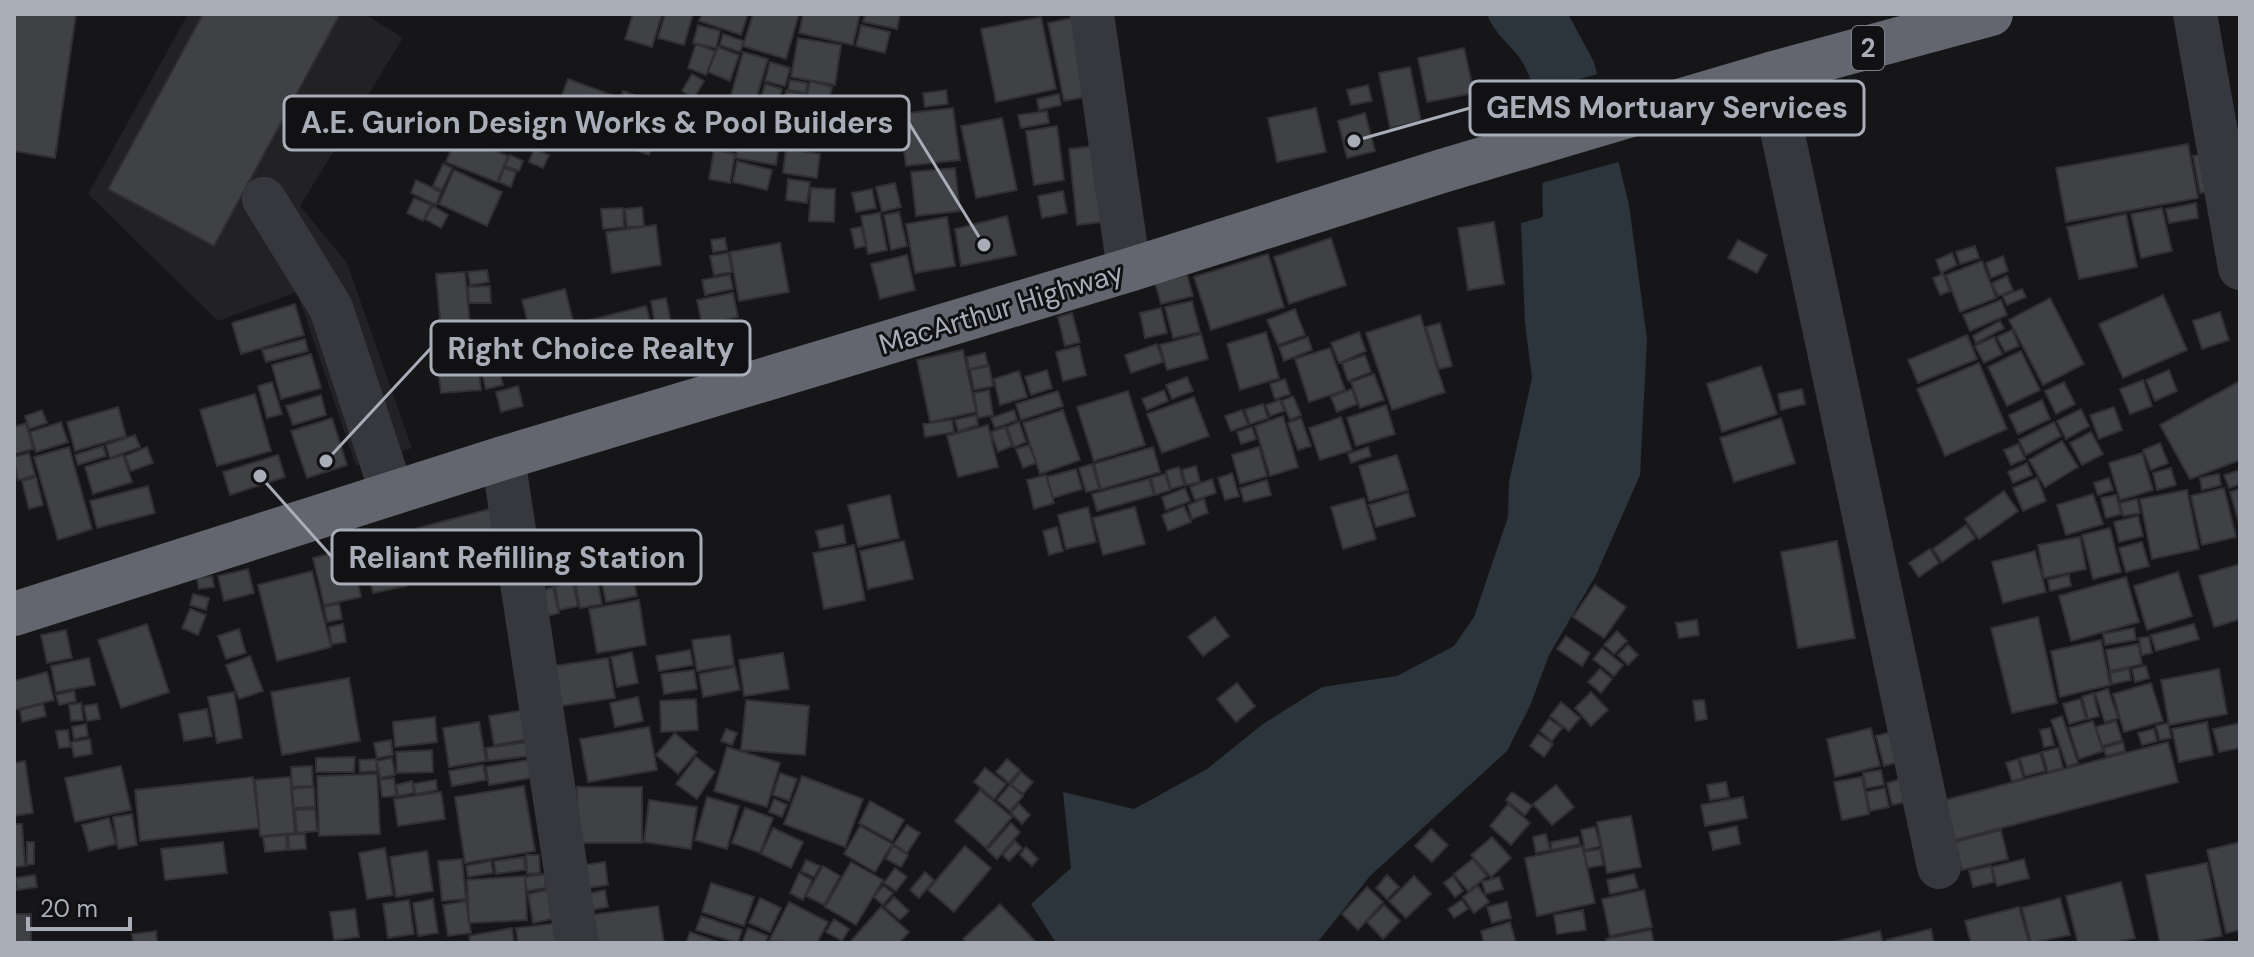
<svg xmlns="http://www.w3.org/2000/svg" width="2254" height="957" font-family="'DM Sans',sans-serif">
  <rect width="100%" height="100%" fill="#161618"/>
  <!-- built -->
  <path fill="#222225" d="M188,14H365L403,38L300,206L347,263L412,448L356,466L297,292L218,321L88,194Z"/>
  <!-- water -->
  <path fill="#2c353c" d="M1487,14H1568L1594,62L1629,205L1647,339L1640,475L1596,575L1549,655L1530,706L1507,751L1370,876L1317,943H1056L1031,904L1071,868L1063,792L1134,809L1207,769L1263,724L1322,687L1397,676L1454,646L1474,617L1508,517L1509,482L1532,378L1525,323L1521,223L1543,217C1541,169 1547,113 1526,69C1517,48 1495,37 1487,14Z"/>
  <!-- pier -->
  <path fill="#161618" d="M1601,73L1622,161L1538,184L1535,108L1530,93Z"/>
  <!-- building -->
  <path fill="#404145" stroke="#303034" stroke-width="2" d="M76,14L55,158L14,151V15Z
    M203,14H340L214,246L108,189Z
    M633,14H662L652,47L625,39Z
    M665,14H693L684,45L658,38Z
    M702,14H748L741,35L699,21Z
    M753,14H799L786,59L743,46Z
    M803,14H860L853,45L799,33Z
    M865,14H900L897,29L863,22Z
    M1041,17L1056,89L996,102L981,29Z
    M1072,18L1090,96L1064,101L1048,23Z
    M698,25L720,31L716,48L693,43Z
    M861,25L890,32L885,53L856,46Z
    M723,34L744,41L740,52L720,45Z
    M798,38L841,45L835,85L791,77Z
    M696,44L715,51L706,75L688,68Z
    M718,47L739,55L730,81L708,72Z
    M1464,48L1474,93L1427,102L1418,58Z
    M743,52L768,59L754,106L730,99Z
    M770,62L790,68L785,86L765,81Z
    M1410,67L1421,121L1390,128L1379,73Z
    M692,74L704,81L694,98L682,91Z
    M568,79L615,96L600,137L553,119Z
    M790,80L807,83L806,93L788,90Z
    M810,81L832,87L829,100L807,95Z
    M765,84L782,89L775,116L757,112Z
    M1368,85L1372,101L1351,105L1347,90Z
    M946,90L948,104L925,107L923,93Z
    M623,91L667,107L649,155L605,138Z
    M786,91L805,94L797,140L778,136Z
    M1059,94L1061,105L1039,110L1037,99Z
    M953,108L960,160L906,166L899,114Z
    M1316,108L1326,152L1277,162L1268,118Z
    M1047,111L1049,123L1021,128L1018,115Z
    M1365,113L1375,151L1347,158L1338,121Z
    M1002,118L1017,190L976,198L961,126Z
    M722,124L740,128L734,151L716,147Z
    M1057,126L1064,180L1034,185L1026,131Z
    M457,136L508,156L497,182L446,162Z
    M739,138L779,145L776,165L736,158Z
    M2188,144L2198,198L2066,222L2056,168Z
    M1103,145L1111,221L1077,225L1069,149Z
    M534,149L549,155L543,168L529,162Z
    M786,149L820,154L817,178L783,173Z
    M714,150L735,154L730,183L709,179Z
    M2208,154L2215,191L2200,193L2193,156Z
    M510,155L523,161L519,171L505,166Z
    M737,161L772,170L767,190L733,182Z
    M443,164L452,168L442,190L433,186Z
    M504,168L516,172L511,187L499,182Z
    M955,168L960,211L916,216L911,172Z
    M454,170L502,192L487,226L439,204Z
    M788,179L810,182L807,203L786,200Z
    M416,180L441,192L436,205L411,193Z
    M895,183L901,207L882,212L876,187Z
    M811,188L835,189L834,222L809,221Z
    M872,189L876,208L856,212L852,193Z
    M1063,191L1067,213L1042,218L1038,196Z
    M414,198L431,205L423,221L407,213Z
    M2196,203L2198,218L2169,223L2166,209Z
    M433,206L448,215L441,228L425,219Z
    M642,207L644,226L627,227L625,209Z
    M623,208L624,227L603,229L601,209Z
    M2162,208L2172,251L2141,258L2131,214Z
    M899,212L907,246L891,250L884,215Z
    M880,213L887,250L868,254L861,216Z
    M2126,214L2137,267L2079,279L2067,227Z
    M1007,216L1016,255L961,266L955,229Z
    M947,217L955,266L915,273L906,224Z
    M1494,222L1504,284L1468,290L1458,228Z
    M656,225L661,265L612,273L606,232Z
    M861,227L866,246L855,248L851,229Z
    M725,238L727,250L713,252L711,240Z
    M1331,238L1346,285L1289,304L1274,257Z
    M1738,240L1767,255L1757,273L1728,258Z
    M780,243L789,292L739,301L730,252Z
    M1975,246L1979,258L1960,264L1956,252Z
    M728,253L732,272L714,275L710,256Z
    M1952,253L1957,265L1941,273L1936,260Z
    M1268,254L1284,307L1211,330L1194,277Z
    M907,255L915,290L880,299L871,264Z
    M2003,256L2008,271L1991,278L1986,263Z
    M1982,261L1996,298L1960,312L1946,275Z
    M487,270L489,282L470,285L468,272Z
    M465,272L472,349L443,351L436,274Z
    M1943,274L1950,291L1940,295L1933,278Z
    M730,275L733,289L705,295L702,280Z
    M1187,275L1193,296L1161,304L1155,283Z
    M2007,276L2013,290L1998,296L1992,283Z
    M490,286L491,303H469L468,287Z
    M565,289L582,356L539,367L522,300Z
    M2022,289L2026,297L2007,305L2003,296Z
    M733,293L738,317L702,325L697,300Z
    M2163,295L2187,350L2123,378L2099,324Z
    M666,298L672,328L656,330L651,301Z
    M2050,298L2084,364L2043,385L2009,320Z
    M2001,300L2007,315L1970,331L1963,315Z
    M1192,301L1200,332L1173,338L1165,307Z
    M295,304L304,335L241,354L232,323Z
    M646,306L654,335L586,353L578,323Z
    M1161,308L1167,333L1145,338L1140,313Z
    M1295,309L1305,335L1278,345L1267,320Z
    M2220,312L2229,340L2202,349L2193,321Z
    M1072,313L1080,342L1065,346L1058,317Z
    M1420,315L1445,392L1392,410L1366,333Z
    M2000,321L2004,328L1976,343L1973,336Z
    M1440,323L1452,366L1439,369L1426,327Z
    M2012,330L2019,346L2005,352L1997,337Z
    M1266,332L1279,378L1240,390L1227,344Z
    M1359,332L1366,351L1339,363L1331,343Z
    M1201,334L1208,359L1167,370L1160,345Z
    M1967,335L1977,359L1918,383L1908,360Z
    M1308,337L1312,350L1284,361L1279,347Z
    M1994,337L2002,354L1984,363L1975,346Z
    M305,339L308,351L266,362L262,350Z
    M1157,344L1163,362L1131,373L1125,355Z
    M1079,346L1086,375L1063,381L1056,352Z
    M1330,348L1345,390L1309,402L1295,359Z
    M963,350L976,412L930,422L917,360Z
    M2021,351L2040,390L2007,406L1988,367Z
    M985,353L988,365L969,369L967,357Z
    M311,354L321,388L281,399L272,365Z
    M477,355L481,390L441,393L437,360Z
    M1365,355L1371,372L1348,381L1342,363Z
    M1979,363L2007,429L1945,456L1917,389Z
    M498,365L503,385L486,389L481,369Z
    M989,366L993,386L974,390L970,370Z
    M1761,366L1777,414L1722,432L1707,384Z
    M1047,370L1052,388L1031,395L1025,377Z
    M2169,370L2177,391L2155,401L2146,380Z
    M1019,371L1027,397L1000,405L994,379Z
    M1374,374L1384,400L1360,408L1351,382Z
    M1187,377L1193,391L1172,399L1166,385Z
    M1285,379L1290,394L1275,399L1270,384Z
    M2143,380L2152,406L2130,414L2120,389Z
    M2240,381V460L2190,479L2160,425Z
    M272,382L282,414L267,418L258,386Z
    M2064,382L2075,404L2056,414L2045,391Z
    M518,386L523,406L501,412L496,392Z
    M1352,389L1357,404L1337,412L1331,397Z
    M1802,389L1805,404L1781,410L1778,394Z
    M989,390L993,415L978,418L974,393Z
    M1164,390L1168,401L1147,410L1142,399Z
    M1058,391L1063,406L1021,420L1016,404Z
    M1128,391L1145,445L1094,461L1077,407Z
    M255,394L271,451L217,466L200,410Z
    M321,395L326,415L293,425L286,406Z
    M1293,396L1301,415L1290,420L1282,401Z
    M1194,397L1209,436L1162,453L1147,414Z
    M1280,400L1284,411L1270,416L1266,405Z
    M2042,400L2050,419L2018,434L2009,415Z
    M1263,404L1268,418L1250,424L1245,410Z
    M1386,405L1395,434L1356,446L1347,418Z
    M118,407L126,436L75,451L67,422Z
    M2114,407L2122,430L2099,439L2090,415Z
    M2081,409L2089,426L2066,439L2057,421Z
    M42,410L47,423L29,429L25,416Z
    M1014,410L1017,420L995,428L991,418Z
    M1063,410L1080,460L1040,474L1023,423Z
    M1242,410L1248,425L1231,431L1225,416Z
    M976,415L978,425L958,431L955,420Z
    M1283,416L1298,467L1270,476L1255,426Z
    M1341,417L1352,450L1320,460L1309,428Z
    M332,418L347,465L307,478L291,431Z
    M1301,418L1311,446L1298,450L1288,423Z
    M1781,418L1795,463L1734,482L1720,438Z
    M952,420L954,432L925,437L923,424Z
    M61,422L68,442L36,452L30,432Z
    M1019,422L1026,442L1014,447L1007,427Z
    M2054,422L2061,436L2026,455L2019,440Z
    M26,423L33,449L14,454V427Z
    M988,425L998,467L958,477L947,436Z
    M1005,427L1012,446L998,452L991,432Z
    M1252,427L1256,439L1241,444L1237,432Z
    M2091,432L2103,454L2082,465L2070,443Z
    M135,435L140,447L110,458L106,445Z
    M2062,441L2078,467L2045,487L2029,460Z
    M2160,443L2168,463L2151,470L2143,450Z
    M2018,444L2025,459L2011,465L2004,450Z
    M1029,445L1036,463L1023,468L1016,449Z
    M103,446L106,456L78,465L75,455Z
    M69,447L92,529L58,540L34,457Z
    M147,447L153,463L131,471L125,456Z
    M1153,447L1160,472L1101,489L1094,464Z
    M1259,447L1267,476L1240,484L1232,455Z
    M1368,447L1371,456L1351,463L1348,454Z
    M29,453L35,475L18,480L14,457Z
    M2142,453L2153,490L2120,500L2109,463Z
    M123,455L132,482L93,494L85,467Z
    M278,455L285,477L230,495L223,472Z
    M1397,455L1408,490L1369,501L1359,466Z
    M2027,463L2032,475L2013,483L2008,472Z
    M1092,464L1099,489L1086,492L1079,468Z
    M1196,466L1200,482L1186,485L1182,470Z
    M1179,467L1184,485L1171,489L1166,471Z
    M2171,468L2176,485L2157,490L2153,473Z
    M1076,469L1082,489L1053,498L1047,477Z
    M2240,470V484L2229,488L2224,475Z
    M1232,473L1239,496L1225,500L1218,478Z
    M1165,474L1170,490L1155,495L1151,478Z
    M2219,474L2221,485L2202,490L2200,478Z
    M1046,475L1054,503L1034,509L1027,480Z
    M36,477L43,505L29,509L22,481Z
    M2037,478L2046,501L2023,511L2013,488Z
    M2109,478L2113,490L2098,495L2094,483Z
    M1149,479L1154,495L1097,511L1092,494Z
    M1212,479L1216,493L1195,500L1190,487Z
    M1267,480L1271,495L1244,502L1240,488Z
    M148,486L155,513L97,528L90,501Z
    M1185,488L1190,501L1166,510L1162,497Z
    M2224,488L2236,537L2202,545L2191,496Z
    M2240,489V522L2239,523L2230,492Z
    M2187,490L2199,549L2152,559L2140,499Z
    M2004,491L2018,511L1979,539L1965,519Z
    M1408,493L1415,516L1376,527L1369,505Z
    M2093,494L2103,524L2066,535L2057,505Z
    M890,495L899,538L858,547L848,505Z
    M2116,495L2121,514L2106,518L2101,498Z
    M1364,498L1376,539L1343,549L1331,507Z
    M1204,499L1208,513L1192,519L1188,505Z
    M2137,499L2140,513L2123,516L2120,503Z
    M1184,506L1191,522L1168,531L1162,515Z
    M1088,507L1096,542L1066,549L1058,515Z
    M1135,507L1145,544L1103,555L1093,518Z
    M490,509L504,563L432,581L418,528Z
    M2138,516L2143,536L2119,542L2114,522Z
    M843,525L846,543L820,548L816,531Z
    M1966,525L1975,538L1942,562L1933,549Z
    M1057,527L1063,551L1049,555L1043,531Z
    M2110,528L2121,572L2093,579L2082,535Z
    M2080,537L2086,569L2044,578L2038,545Z
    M904,541L913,579L868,589L860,551Z
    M1837,541L1855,638L1798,648L1781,552Z
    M2142,542L2149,566L2126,572L2119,548Z
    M854,545L865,600L824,609L813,553Z
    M627,547L637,596L606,602L596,554Z
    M350,549L361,597L324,605L313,558Z
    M1930,549L1939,563L1919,577L1909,563Z
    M2035,551L2046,592L2003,603L1992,562Z
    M399,553L406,586L373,593L366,560Z
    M578,557L583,579L543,586L539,564Z
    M2240,564V619L2214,627L2199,576Z
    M248,569L254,593L224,601L218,576Z
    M312,571L331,647L277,661L258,585Z
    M2178,572L2192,616L2147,630L2134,586Z
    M2069,575L2071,586L2050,591L2048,580Z
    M212,576L214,587L199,589L197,578Z
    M2126,577L2139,622L2071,641L2059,596Z
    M597,578L602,604L580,608L575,582Z
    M573,582L578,606L559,610L555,586Z
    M1595,585L1626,607L1604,638L1573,617Z
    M553,587L559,613L547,616L540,591Z
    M193,594L209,598L206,610L190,605Z
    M639,600L646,645L597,653L589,609Z
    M339,604L342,619L327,622L324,607Z
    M190,609L206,615L198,635L182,628Z
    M1215,617L1229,636L1203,656L1188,637Z
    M2038,617L2057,703L2012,713L1991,628Z
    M1697,620L1699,635L1679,638L1676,623Z
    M147,624L169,692L121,708L98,640Z
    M343,624L346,642L332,644L329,627Z
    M2194,624L2199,639L2156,651L2151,635Z
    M2134,628L2136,640L2105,645L2103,634Z
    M239,629L246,653L226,659L218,636Z
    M66,630L72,658L47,663L41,635Z
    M1617,631L1627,641L1614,654L1604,645Z
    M730,635L734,665L697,671L692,640Z
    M1566,636L1590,653L1582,666L1557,649Z
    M2149,637L2152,653L2142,655L2139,638Z
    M2101,640L2110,685L2060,697L2051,651Z
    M2138,644L2142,664L2110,671L2106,650Z
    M1628,645L1638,655L1628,665L1618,655Z
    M1602,648L1623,665L1614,676L1593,659Z
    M690,650L693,665L659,671L656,656Z
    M632,652L638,683L617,687L611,657Z
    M783,653L789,689L744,696L739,660Z
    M250,656L263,691L239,699L226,665Z
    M89,658L95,685L56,692L51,666Z
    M608,658L615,698L560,706L554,666Z
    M2146,666L2149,678L2135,682L2132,669Z
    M735,667L740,690L703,697L699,674Z
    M1600,669L1612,679L1601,693L1588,682Z
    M2129,669L2131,680L2112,684L2110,673Z
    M2219,669L2227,714L2169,725L2161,680Z
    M694,670L697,689L664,694L661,674Z
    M47,672L54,700L14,710V681Z
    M349,678L360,741L282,755L271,692Z
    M1237,683L1255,706L1236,722L1217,699Z
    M2151,683L2163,721L2124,732L2113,694Z
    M2108,689L2118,718L2105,722L2095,693Z
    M74,691L76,701L59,705L56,695Z
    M234,692L242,738L217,743L208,697Z
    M1591,692L1608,710L1591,726L1575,708Z
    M2093,693L2099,716L2088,719L2082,697Z
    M638,697L643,721L615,727L610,703Z
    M696,699L698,730L661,732L660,701Z
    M2080,699L2086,719L2069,724L2063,704Z
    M746,700L809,706L805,755L741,750Z
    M1704,700L1707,719L1696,721L1693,701Z
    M1561,702L1580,718L1569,731L1550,716Z
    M81,703L83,720L71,721L69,705Z
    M43,704L46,716L22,722L20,710Z
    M97,704L100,719L87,721L84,706Z
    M207,709L212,736L184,741L179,714Z
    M525,710L530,739L494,745L489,716Z
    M2062,716L2078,763L2067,766L2051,720Z
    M435,717L437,742L395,747L393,722Z
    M1549,719L1562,728L1552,741L1540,731Z
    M2093,721L2103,751L2079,759L2069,728Z
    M2116,721L2122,740L2102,746L2096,727Z
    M479,722L486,761L449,767L443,728Z
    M2207,722L2213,755L2179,762L2172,729Z
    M2168,723L2171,738L2160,740L2156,726Z
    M2240,723V748L2219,752L2213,729Z
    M86,724L88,736L74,739L72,727Z
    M649,727L657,770L588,782L580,739Z
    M1871,728L1880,766L1835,777L1827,739Z
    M2050,728L2054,745L2044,747L2040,730Z
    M726,729L737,733L732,745L721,741Z
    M2154,729L2157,741L2142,745L2138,733Z
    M68,730L70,747L59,748L56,731Z
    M1895,731L1902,761L1884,766L1876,736Z
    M675,733L697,752L678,774L656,755Z
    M1538,734L1553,744L1544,757L1530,746Z
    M90,739L92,754L74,757L71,742Z
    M391,740L393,755L377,758L374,743Z
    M528,742L530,756L488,761L486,748Z
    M2123,742L2125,751L2106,756L2104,748Z
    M2168,742L2178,782L1955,840L1945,800Z
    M727,747L780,763L767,807L714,791Z
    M2058,748L2063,768L2048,772L2042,752Z
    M432,750L433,772L397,773L396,752Z
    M2040,753L2045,771L2025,776L2020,758Z
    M355,757L354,772H316V758Z
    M696,757L715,772L697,799L676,784Z
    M392,758L395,775L380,778L377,761Z
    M376,759L377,771L360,772L359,760Z
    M1007,759L1020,770L1009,783L996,772Z
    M2018,759L2023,778L2012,781L2006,763Z
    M528,760L531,778L489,785L486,767Z
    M25,761L33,813L14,816V763Z
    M483,765L486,780L452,786L449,771Z
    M121,766L131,810L75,822L65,778Z
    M312,766L313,786L292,787L291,767Z
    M985,768L1006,784L994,799L974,782Z
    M1881,770L1884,785L1866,788L1863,773Z
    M1021,772L1033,782L1023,794L1011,784Z
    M780,773L797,779L789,801L773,795Z
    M377,774L380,834L319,836L317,776Z
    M802,776L863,799L845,847L784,824Z
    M253,777L259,828L140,841L135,790Z
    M290,777L295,833L260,836L255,780Z
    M1862,777L1869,814L1842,820L1834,782Z
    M394,778L396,796L382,797L380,780Z
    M1901,779L1906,802L1892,805L1887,783Z
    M436,780L437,790L416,794L413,784Z
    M412,781L414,793L398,796L396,785Z
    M1726,782L1729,797L1710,800L1707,785Z
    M1010,785L1023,796L1010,811L997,800Z
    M1556,785L1574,807L1552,825L1533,804Z
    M524,786L535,851L465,863L455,797Z
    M314,787L315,807L294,808L292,789Z
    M577,787H642V843H577Z
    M1885,788L1889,807L1870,811L1866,792Z
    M980,790L1012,817L986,848L955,821Z
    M441,792L445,819L398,826L394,799Z
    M1512,792L1532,806L1525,815L1506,800Z
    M707,797L739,806L727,849L695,840Z
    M1743,797L1747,818L1705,826L1701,805Z
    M774,799L787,805L782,817L769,812Z
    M649,800L697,807L691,849L644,842Z
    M870,801L904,820L892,841L859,823Z
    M1019,804L1030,815L1022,824L1011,813Z
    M1508,804L1530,823L1511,845L1490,826Z
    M745,808L773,818L760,853L732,843Z
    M315,809L317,831L297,833L295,810Z
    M132,814L137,845L118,849L113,817Z
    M1631,816L1641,867L1607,873L1597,822Z
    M109,818L116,844L89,851L82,825Z
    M1011,823L1020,832L997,859L987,850Z
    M14,824H22L25,866L14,867Z
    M907,825L920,833L907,853L894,844Z
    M860,826L892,844L875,872L844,854Z
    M1737,826L1740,844L1713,850L1709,832Z
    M1595,827L1600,846L1585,850L1581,830Z
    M773,828L803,842L791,868L761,854Z
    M1431,829L1448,845L1432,862L1415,846Z
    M2001,830L2008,859L1962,870L1955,842Z
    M305,834L306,849L289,850L288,835Z
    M1546,834L1550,850L1536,853L1533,837Z
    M286,835L287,850L265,852L263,837Z
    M1492,837L1511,858L1491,877L1471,855Z
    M1578,837L1580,844L1552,850L1551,842Z
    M1015,841L1022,848L1009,861L1003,855Z
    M27,842H34V864L27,865Z
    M223,842L227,873L165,880L161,849Z
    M2240,842V930L2226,933L2207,850Z
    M893,846L908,855L901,867L886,859Z
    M965,846L991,868L954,912L928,890Z
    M1582,846L1595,903L1537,916L1525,858Z
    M1026,847L1038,859L1032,866L1020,855Z
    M385,848L393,895L367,899L359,853Z
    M1600,849L1603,865L1588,868L1584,852Z
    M427,851L433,891L396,897L390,857Z
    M526,855H539L540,873L527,874Z
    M524,857L525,870L496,874L494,861Z
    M462,859L466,899L442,901L438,861Z
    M1473,859L1487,876L1468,891L1454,874Z
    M2024,859L2029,878L1997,886L1992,867Z
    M806,860L820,866L814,877L801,871Z
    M491,861L493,873L468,877L466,866Z
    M605,862L608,885L588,888L584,865Z
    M851,862L883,880L856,925L825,907Z
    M2207,863L2222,936L2188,943H2160L2146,875Z
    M823,866L840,876L824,905L806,896Z
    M1991,866L1994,882L1973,887L1969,871Z
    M895,868L907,877L896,891L884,883Z
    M925,872L934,880L919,898L910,890Z
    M799,873L812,880L803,900L790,893Z
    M545,874L546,888L527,891L525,877Z
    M1634,874L1638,888L1610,894L1607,880Z
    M35,875L37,887L17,890L15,878Z
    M1387,875L1399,887L1387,899L1376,888Z
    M525,876L527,920L469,923L467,880Z
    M1414,876L1431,894L1406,918L1389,901Z
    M1453,876L1463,891L1455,897L1444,883Z
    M1499,877L1503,889L1486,894L1482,882Z
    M2121,882L2135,938L2114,943H2078L2066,896Z
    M711,883L754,897L744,926L702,912Z
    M883,886L893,893L883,905L874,897Z
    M1478,886L1489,902L1474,913L1463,897Z
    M1367,887L1383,902L1358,930L1342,914Z
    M547,890L552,919L533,923L528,894Z
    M605,890L608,907L580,912L577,896Z
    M1644,890L1652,927L1610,936L1602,899Z
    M894,897L909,911L900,920L885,907Z
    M760,898L781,908L770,932L749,923Z
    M2060,898L2070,935L2031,943L2022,908Z
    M433,899L438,933L418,936L413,903Z
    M409,900L414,934L388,938L383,904Z
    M1462,900L1468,909L1454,918L1448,909Z
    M466,901L471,933L448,936L443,905Z
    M789,902L828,922L817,943L769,941Z
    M1507,902L1511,918L1492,923L1487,907Z
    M1000,904L1037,943H967L963,939Z
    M1384,905L1400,921L1383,939L1367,922Z
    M658,906L664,943H585L581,916Z
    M881,907L909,932L899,943H849Z
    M2019,907L2029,943H1971L1965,921Z
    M355,909L359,937L334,940L330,912Z
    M1583,910L1586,930L1557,934L1554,915Z
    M14,914H31V943H14Z
    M701,916L742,930L738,943L696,930Z
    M834,919L849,929L842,941L826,932Z
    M1510,922L1516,943H1484L1481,931Z
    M558,923L560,943H518L516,928Z
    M512,928L514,943H470L469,936Z
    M748,928L768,936L765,943H742Z
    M1931,929L1934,943H1887L1886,940Z
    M1651,930L1654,943H1606V939Z
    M156,931L157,942L133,943L132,934Z
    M1880,931L1883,943H1835L1834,942Z
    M690,932L721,943H686Z"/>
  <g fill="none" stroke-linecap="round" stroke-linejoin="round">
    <!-- minor -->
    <path stroke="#37383d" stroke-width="44" d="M1092,14L1129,270
      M2195,14L2240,268
      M1770,74L1939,867
      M264,199L331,308L392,493
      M503,458L577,943"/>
    <!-- highway -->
    <path stroke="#63666e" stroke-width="44" d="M14,614L503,458L1129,270L1442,171L1770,74L1991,14"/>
  </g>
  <g text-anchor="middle" stroke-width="6" stroke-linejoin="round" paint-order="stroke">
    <!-- shield labels -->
    <rect fill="#111113" stroke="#7b7e86" stroke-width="2" x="1852" y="26" width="32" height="44" rx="6"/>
    <g font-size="26" font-weight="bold" fill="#a8adb8">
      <text x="1868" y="57">2</text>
    </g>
    <!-- street labels -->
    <g font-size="28" fill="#a8adb8" stroke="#111113">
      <text transform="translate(1001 308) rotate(-17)" y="10">MacArthur Highway</text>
    </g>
  </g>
  <!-- callouts -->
  <path fill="none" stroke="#a8adb8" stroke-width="3" d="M1354 141L1470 108M984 245L909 123M326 461L431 348M260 476L332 557"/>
  <g fill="#a8adb8" stroke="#111113" stroke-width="3">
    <circle cx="1354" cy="141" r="8"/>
    <circle cx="984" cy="245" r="8"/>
    <circle cx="326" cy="461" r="8"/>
    <circle cx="260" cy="476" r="8"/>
  </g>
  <g fill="#111113" stroke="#a8adb8" stroke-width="3">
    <rect x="1470" y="81" width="394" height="54" rx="8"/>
    <rect x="284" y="96" width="625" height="54" rx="8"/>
    <rect x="431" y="321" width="319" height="54" rx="8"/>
    <rect x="332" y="530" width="369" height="54" rx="8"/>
  </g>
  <g font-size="30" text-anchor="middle" font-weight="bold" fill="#a8adb8">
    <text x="1667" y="118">GEMS Mortuary Services</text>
    <text x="597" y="133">A.E. Gurion Design Works &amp; Pool Builders</text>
    <text x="591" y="359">Right Choice Realty</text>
    <text x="517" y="568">Reliant Refilling Station</text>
  </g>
  <!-- border -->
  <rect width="2254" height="957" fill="none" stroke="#a8adb8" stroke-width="32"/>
  <!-- scale -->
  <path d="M28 917v12h102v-12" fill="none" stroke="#a8adb8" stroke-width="4"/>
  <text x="40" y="917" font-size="24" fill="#a8adb8" stroke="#111113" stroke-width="6" paint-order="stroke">20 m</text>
</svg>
